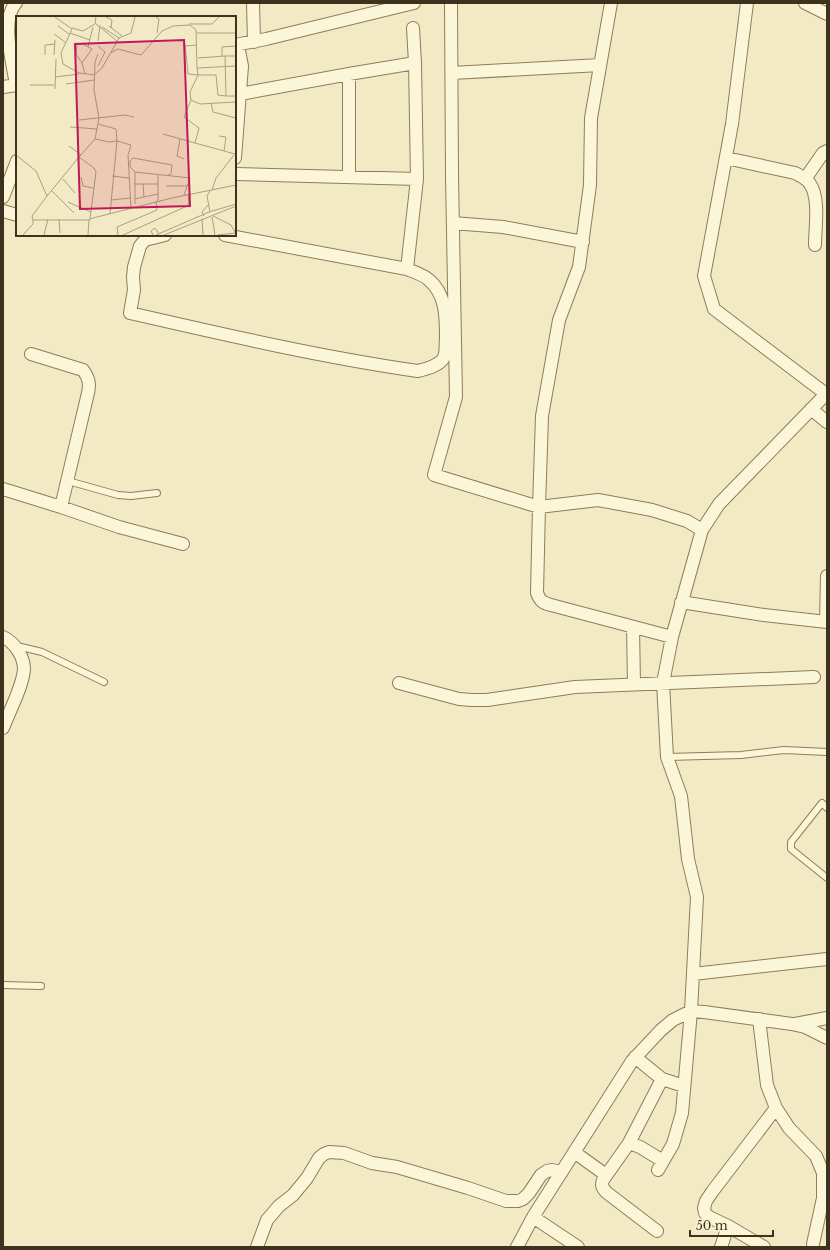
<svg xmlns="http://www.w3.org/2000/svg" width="830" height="1250" font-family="'Libre Baskerville',serif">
  <rect width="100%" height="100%" fill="#f2eac4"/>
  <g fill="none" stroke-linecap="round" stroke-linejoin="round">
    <defs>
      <path id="service" d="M68,481L118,495L131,496L157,493
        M17,646L42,652L104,682
        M667,757L741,755L784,750L827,752
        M827,808L822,803L791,842V849L827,878
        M3,985L41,986"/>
      <path id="minor" d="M253,3L254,42
        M451,3L452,175L456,397L434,475L539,507L542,416L559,320L579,267L590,185L591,118L611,3
        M805,3L827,14
        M235,45L266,39L414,3
        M452,73L600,65
        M349,74V177
        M16,85C13,64 0,20 16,3
        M3,87L17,85
        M240,94L349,74L415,63
        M235,158L242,66L238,45
        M726,158L795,173C800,176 807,178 810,184C820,198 815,228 815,245
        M235,174L417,179
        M805,179L823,153L827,151
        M3,197L17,161
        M3,211L17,215
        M453,223L503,227L583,242
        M165,235L145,240L140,246L134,267L133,277L134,290L130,313C226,335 321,357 418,371C426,369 438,366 443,359C447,353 445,345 446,338C446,317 446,294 429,280C424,275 414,272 407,269
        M225,235L407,269L417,179L415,63L413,28
        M31,354L83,370C89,378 90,384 88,393L61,507
        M811,409L827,422
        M3,489L61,507L119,527L183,544
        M681,602L764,615L827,622
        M826,622L827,576
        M633,627L634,684
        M3,637C14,642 24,656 24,669C23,686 9,712 3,728
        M672,637L551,605C543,603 540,601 537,593L539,507L598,500L652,510L687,521L702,530L719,504L826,394L714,309L704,276L732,124L747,3
        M399,683L459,699L472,700H487L575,687L814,677
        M693,974L827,959
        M759,1019L767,1085L776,1108L789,1128L816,1156L823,1173V1198L813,1244
        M795,1024L827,1018
        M635,1057L662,1079L684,1086
        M629,1143L640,1147L663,1161
        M574,1152L606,1175
        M658,1170L673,1144L682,1113L691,1011L697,897L688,859L681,796L667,757L663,683L672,637L702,530
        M533,1217L578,1247
        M657,1231L606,1192C602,1187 601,1185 603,1180L629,1143L662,1079
        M257,1247L267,1220L279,1206L293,1195L307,1178L319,1158L324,1154L329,1152L344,1153L372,1163L397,1167L468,1188L506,1201H518L523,1199L529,1193L541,1175L547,1171L552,1170L562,1172
        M517,1247L533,1217L632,1061L661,1030L673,1020L691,1011L704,1012L792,1024L805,1027L827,1038
        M721,1247L728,1226
        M764,1247L728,1226L709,1217L705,1213L704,1208L706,1201L712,1192L776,1108"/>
    </defs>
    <!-- service casing -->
    <use href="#service" stroke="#8f7c59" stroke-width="8"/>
    <!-- minor casing -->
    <use href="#minor" stroke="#8f7c59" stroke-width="14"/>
    <!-- service -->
    <use href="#service" stroke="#fcf6d9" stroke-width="6"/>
    <!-- minor -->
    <use href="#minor" stroke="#fcf6d9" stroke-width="12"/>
  </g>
  <!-- overview -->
  <g transform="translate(16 16)">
    <rect width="220" height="220" fill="#f2eac4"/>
    <path fill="none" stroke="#aaa082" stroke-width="1" d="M39,1L56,13L45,37L47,48L63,57L78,59L86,52L103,22L115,17L119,1M80,1L79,7L101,25M90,1L96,4L95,12M140,1L143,3L141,17M173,8H196L203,1M42,10L53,18M93,10L106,20M86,11L103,22M56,12L67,15L79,8M54,17L74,24M181,17H220M38,18L49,26M82,25L84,9M169,28L172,58L182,59L174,76L175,84M61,29L60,38L66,47L69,58M82,30L89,36L82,50M169,30L181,29M72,31L77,11M94,37L102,33L125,39L146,15L157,10L174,9L180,14L181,52M29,39V29L39,28M38,39L39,24M206,40V31L220,30M220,40H209L210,80H220M182,42L209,40M66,47L76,33L67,28M39,61L63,58M50,68L78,64M14,69H38M39,73L40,43M210,80L202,79L200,59H182L181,52L220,50M195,87L197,96L220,102M63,104L109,99L118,101M54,111L81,113M62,111V127M147,118L179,127M203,120L210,121L208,135M79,123L83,102L78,74L79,46L82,38M164,123L161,140L168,143M53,130L65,139M219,138L179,127L183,112L168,101L175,84L184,88L220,86M0,139L20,155L31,180M119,156L114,151V145L117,142L156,149L155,158L152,159M142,159V185M96,160L113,162M65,161L67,170L77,172M47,163L59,177M118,168H142M127,168L128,181M150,170H171M196,174L200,162L218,139M36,175L58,197M119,183L142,178M64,184V191L75,196M95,184L114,182M52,186L63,191M119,188V156L174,162L168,179M194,196L191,180L194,175M94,198L101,125L115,129L112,139L115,192M188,200L186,196L192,189M197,200L215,209L220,218M196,201L199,219M43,203L44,217M74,203L80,156L78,152L63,141L79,123L93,126L101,125L100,113L82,108M186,203L187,219M17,204L16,200L31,180L63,141M7,219L17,208V204H73M28,219L32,203M72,219L73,204L77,202L156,182L220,169M102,219L101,211L141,194L140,185M107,219L171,190L173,187L172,178M137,219L135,215L139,212L143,218M140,219L193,196L220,188M148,219L220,190M202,219L219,217"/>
    <path fill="#c2185b" fill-opacity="0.15" stroke="#c2185b" stroke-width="2" d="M168,24L174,190L64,193L59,28Z"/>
    <rect width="220" height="220" fill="none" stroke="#3e311e" stroke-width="2"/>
  </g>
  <!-- border -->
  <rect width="830" height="1250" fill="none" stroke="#3e311e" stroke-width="8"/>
  <!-- scale -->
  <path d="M690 1230v6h83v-6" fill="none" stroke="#3e311e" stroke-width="2"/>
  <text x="696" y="1230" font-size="12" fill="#3e311e" stroke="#f9f3d5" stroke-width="3" paint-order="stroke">50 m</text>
</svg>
